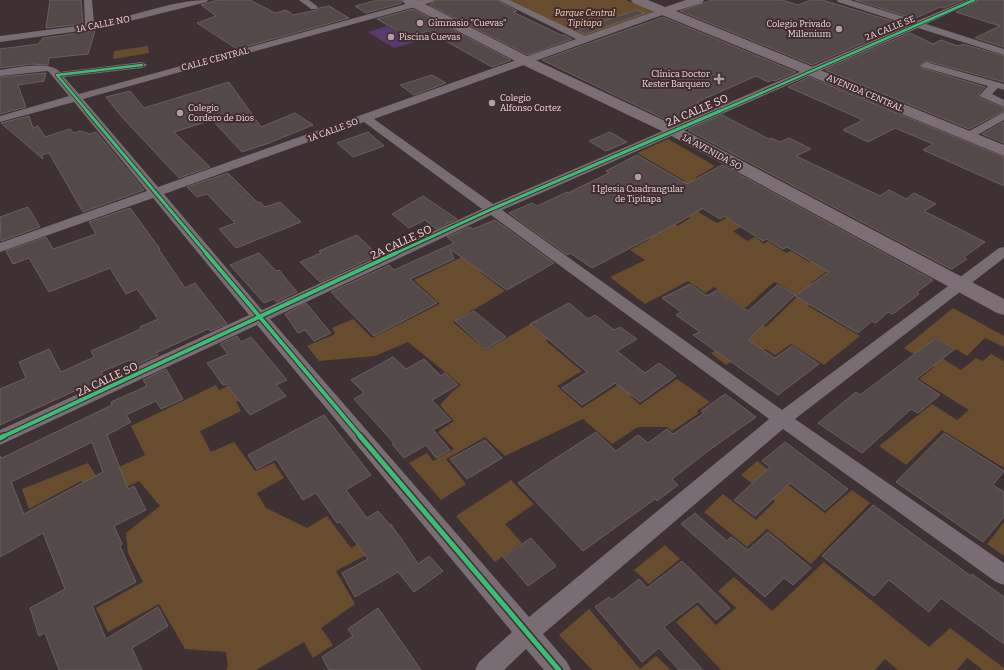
<svg xmlns="http://www.w3.org/2000/svg" width="1004" height="670" font-family="Bitter,serif">
  <rect width="100%" height="100%" fill="#3e3134"/>
  <!-- green -->
  <path fill="#674c2e" d="M504,0H626L657,12L584,38Z
    M148,46L149,53L113,59L114,51Z
    M668,139L715,166L695,178L705,184L653,213L678,226L690,218L681,213L742,186L698,212L717,223L744,209L760,218L733,231L747,241L755,237L764,244L768,241L786,253L791,251L809,262L822,253L836,265L811,283L817,288L822,295L808,306L860,336L824,365L791,344L775,355L765,349L752,358L744,353L726,365L711,353L760,324L766,327L799,295L774,282L745,308L714,287L705,293L688,281L645,304L610,277L645,260L630,250L650,239L612,215L637,201L685,181L637,153Z
    M464,256H510L480,272L505,291L453,322L486,350L532,323L550,338L546,341L582,371L557,386L582,408L635,374L648,384L630,396L640,405L677,379L710,402L697,411L699,413L672,431L667,427H638L612,444L583,419L505,456L485,437L446,459L466,484L441,500L409,463L427,453L433,461L454,449L438,432L454,421L440,405L452,392L461,385L408,342L375,356L319,361L307,346L335,334L332,328L353,319L372,338L440,304L414,280Z
    M953,308L1004,336V347L985,338L967,356L936,337L924,347L961,370L976,358L983,361L991,354L1004,361V468L942,430L906,465L879,446L932,404L957,420L969,410L919,379L934,367L904,348Z
    M243,379L253,393L236,402L241,411L200,431L211,452L234,442L255,471L274,463L284,478L257,493L266,508L307,528L327,516L351,548L391,523L400,537L336,571L355,604L321,628L333,645L313,658L304,642L256,670H226L228,666L226,652L185,649L159,604L108,632L96,608L143,582L128,553L126,533L160,506L139,481L94,503L81,481L29,509L22,489L88,463L97,477L145,455L131,426L216,385L219,390Z
    M757,461L825,513L852,490L870,503L811,564L767,529L747,547L704,512L723,494L756,520L775,501L741,475Z
    M511,480L534,504L505,524L522,543L495,562L456,516Z
    M1004,522V556L987,544Z
    M665,545L680,559L649,584L634,570Z
    M824,562L929,647L950,628L1004,668V670H983L967,658L957,670H898L885,659L875,670H721L676,622L697,605L716,625L736,608L718,591L734,577L772,611Z
    M589,609L640,669L656,656L671,670H592L559,635Z"/>
  <!-- water -->
  <path fill="#583a6d" d="M387,26L414,42L394,48L368,32Z"/>
  <!-- building -->
  <path fill="#534949" stroke="#6a5f5f" fill-rule="evenodd" d="M50,0H81L83,24L46,28Z
    M218,0H250L275,13L286,10L293,15L317,10L319,8L329,6L349,18L237,49L197,23L216,16L201,5Z
    M378,0H401L402,3L366,13L355,6Z
    M435,0H496L517,11L513,12L561,35H564L572,39L528,55L429,5L433,3Z
    M712,0H782L798,5L811,0H822L902,24L896,27L898,28L812,65L680,11Z
    M855,0H963L944,8L940,7L914,19Z
    M979,0H1004V47L975,38L1000,26L956,12Z
    M413,9L511,60L492,67L428,31L408,37L377,19Z
    M636,10L645,13L585,34L577,30Z
    M663,17L796,72L775,81L772,80L768,82L756,76L697,102L710,109L675,124L542,60Z
    M95,31L88,54L49,58L48,65L32,64L0,68V49L38,44L43,38Z
    M910,33L933,44L941,40L958,46L963,44L1004,56V82L926,61L920,65L922,68L985,87L979,94L980,98L1004,108V111L969,129L825,70Z
    M46,73L44,81L18,85L26,107L0,114V77Z
    M432,75L446,83L414,95L400,85Z
    M809,77L1004,157V186L923,150L933,144L895,128L868,142L843,130L863,120L788,87Z
    M229,82L261,127L295,113L313,125L269,143L242,152L212,120L174,132L210,167L179,178L121,116L106,97L130,91L144,108Z
    M722,115L769,139L771,138L780,142L789,138L811,149L796,156L880,196L889,190L906,199L914,193L936,204L924,211L985,242L964,257L967,259L952,269L949,268L688,130Z
    M29,116L33,128L38,126L45,137L70,129L74,133L80,131L90,134L96,132L144,190L83,212L49,153L42,155L43,159L1,123Z
    M1004,122V143L982,134Z
    M368,132L384,146L353,157L337,143Z
    M610,132L627,142L606,151L589,141Z
    M637,155L687,184L722,165L933,280L917,292L919,294L893,314L888,312L876,323L872,321L858,333L795,296L829,272L787,247L783,249L767,239L763,241L724,216L720,219L702,208L676,224L592,268L570,253L567,255L509,213L532,203L537,206L567,192L568,193L609,173L606,171Z
    M228,173L258,203L260,202L265,207L280,202L301,222L236,248L219,229L235,223L207,194L197,197L187,187Z
    M423,196L457,219L436,229L425,220L409,228L392,214Z
    M28,207L40,227L1,241L0,217Z
    M130,208L160,249L159,250L185,288L195,283L227,324L210,331L208,329L156,353L158,355L135,366L130,360L101,372L105,377L0,425V389L26,378L19,362L49,349L61,372L94,357L91,351L141,329L140,327L158,319L137,289L126,294L110,268L49,292L29,258L13,264L6,251L46,237L53,249L96,234L89,222Z
    M495,220L554,263L507,290L450,249L454,259L410,279L437,303L374,336L331,292L389,265L394,270L454,243L447,237L469,227L473,229Z
    M357,235L378,255L320,282L300,262L321,253L319,251Z
    M259,253L276,271L279,270L297,292L276,302L274,299L264,303L230,265Z
    M690,284L707,296L717,290L748,311L777,285L796,294L748,340L775,358L792,346L819,364L778,395L693,335L700,332L676,315L681,312L662,298Z
    M306,303L331,333L314,341L305,330L298,333L285,314Z
    M569,303L588,319L595,315L614,330L620,327L637,339L617,351L645,373L659,363L676,376L640,402L615,383L582,405L562,388L587,372L530,324Z
    M474,311L506,337L486,349L455,321Z
    M237,336L241,342L251,337L287,380L276,385L286,396L250,415L226,384L223,385L207,363L228,354L220,344Z
    M936,338L955,349L916,379L940,395L918,413L911,409L862,453L818,423L856,392L860,395Z
    M393,357L406,369L424,359L441,376L445,373L458,385L432,400L451,420L433,430L450,450L436,458L426,445L404,458L392,444L394,443L354,399L364,393L351,380Z
    M166,369L183,399L161,409L156,401L126,415L131,422L107,435L128,489L134,486L146,510L114,526L122,544L120,546L136,582L92,606L106,639L158,607L168,626L132,648L142,670H59L45,633L39,636L30,608L65,589L43,533L0,557V456L2,458L112,405L111,402L147,386L143,380ZM92,442L103,472L24,514L11,482Z
    M725,394L756,417L708,451L672,479L678,485L657,501L655,499L583,551L518,483L596,432L616,451L638,435L648,443L667,429L673,434L704,413L701,411Z
    M324,415L371,475L346,490L367,518L378,511L401,538L418,564L429,556L443,571L414,592L398,572L355,597L342,573L368,559L340,522L337,523L316,493L303,500L276,459L257,469L248,455Z
    M944,433L1004,471L993,485L1004,492V517L983,542L896,482Z
    M485,440L502,458L467,479L450,459Z
    M785,442L848,489L825,510L790,483L755,516L734,500L770,467L762,461Z
    M873,505L971,576L972,574L1004,597V644L941,598L929,612L889,580L874,596L822,556Z
    M695,513L727,541L731,537L748,550L768,532L811,568L793,585L784,578L765,597L681,524Z
    M531,538L556,566L528,586L503,557Z
    M682,561L730,608L716,620L698,601L664,627L703,670H679L659,648L642,662L595,607L609,597L612,600L639,579L647,588Z
    M378,608L421,670H329L322,657L353,636L348,629Z"/>
  <g fill="none" stroke-linecap="round" stroke-linejoin="round">
    <!-- street -->
    <path fill="#786d72" fill-rule="evenodd" d="M84,0H92L94,23C132,18 170,0 208,0L207,2L90,31L87,30L0,42V36L85,25Z
      M299,0H309L318,7L317,9H311Z
      M420,0H434L433,2L83,99L158,187L576,39L498,0H509L585,36L662,9H668L669,11L668,13L374,119L493,204L909,25L838,2L837,0H850L917,21L967,0H978L926,24L1004,49V55L918,28L502,210L782,410L999,248L1004,247V258L795,419L1004,563V585L996,582L783,429L543,634L567,662L571,670H544L526,649L504,670H475L479,662L512,632L257,325L0,445V430L249,315L153,198L0,252V243L147,191L74,102L0,122V116L69,96L49,72L47,71L0,76V70C15,68 50,60 60,72L142,62L147,65L142,68L64,77L79,94ZM364,122L482,209L262,310L164,194ZM491,215L769,419L529,617L270,319Z
      M926,62L1004,84V90L998,88L992,94L1004,100V107L981,97L980,95L988,86L922,67L921,65Z
      M1004,112V120L972,138H964L962,136L964,134Z"/>
    <!-- secondary -->
    <path fill="#7b6f75" fill-rule="evenodd" d="M402,0H417L531,58L678,127L1004,299V315L997,313L666,133L521,64L404,3Z
      M631,0H648L665,7L686,0H704L702,3L676,11L1004,145V156L633,3Z"/>
    <defs>
      <path id="cycleway-far3" d="M88,112L57,75L142,65
        M718,112L974,0"/>
      <path id="cycleway-far2" d="M87,111L207,254
        M394,254L492,209L720,111"/>
      <path id="cycleway-far1" d="M206,253L361,437
        M2,437L396,253"/>
      <path id="cycleway" d="M360,436L559,670
        M0,438L4,436"/>
    </defs>
    <!-- cycleway-far3 casing -->
    <use href="#cycleway-far3" stroke="#432c30" stroke-width="4"/>
    <!-- cycleway-far2 casing -->
    <use href="#cycleway-far2" stroke="#432c30" stroke-width="5"/>
    <!-- cycleway-far1 casing -->
    <use href="#cycleway-far1" stroke="#432c30" stroke-width="6"/>
    <!-- cycleway casing -->
    <use href="#cycleway" stroke="#432c30" stroke-width="8"/>
    <!-- cycleway-far3 -->
    <use href="#cycleway-far3" stroke="#3abd76" stroke-width="2.5"/>
    <!-- cycleway-far2 -->
    <use href="#cycleway-far2" stroke="#3abd76" stroke-width="3"/>
    <!-- cycleway-far1 -->
    <use href="#cycleway-far1" stroke="#3abd76" stroke-width="4"/>
    <!-- cycleway -->
    <use href="#cycleway" stroke="#3abd76" stroke-width="5"/>
  </g>
  <!-- markers -->
  <g fill="#aea0a1" stroke="#432c30" stroke-width="1.5">
    <circle cx="420" cy="23" r="4"/>
    <circle cx="839" cy="29" r="4"/>
    <circle cx="391" cy="37" r="4"/>
    <path d="M717 73h4v4h4v4h-4v4h-4v-4h-4v-4h4z"/>
    <circle cx="492" cy="103" r="4"/>
    <circle cx="180" cy="113" r="4"/>
    <circle cx="638" cy="177" r="4"/>
  </g>
  <g text-anchor="middle" stroke-width="4" stroke-linejoin="round" paint-order="stroke">
    <!-- far-park labels -->
    <g font-size="9" font-style="italic" fill="#f6dabb" stroke="#432c30">
      <text x="585" y="16">Parque Central<tspan x="585" dy="10">Tipitapa</tspan></text>
    </g>
    <!-- far-poi labels -->
    <g font-size="9" fill="#eadbdc" stroke="#432c30" text-anchor="start">
      <text x="428" y="26">Gimnasio "Cuevas"</text>
      <text x="831" y="27" text-anchor="end">Colegio Privado<tspan x="831" dy="10">Millenium</tspan></text>
      <text x="399" y="40">Piscina Cuevas</text>
      <text x="710" y="77" text-anchor="end">Clínica Doctor<tspan x="710" dy="10">Kester Barquero</tspan></text>
      <text x="500" y="101">Colegio<tspan x="500" dy="10">Alfonso Cortez</tspan></text>
      <text x="188" y="111">Colegio<tspan x="188" dy="10">Cordero de Dios</tspan></text>
      <text x="638" y="192" text-anchor="middle">I Iglesia Cuadrangular<tspan x="638" dy="10">de Tipitapa</tspan></text>
    </g>
    <!-- far-street labels -->
    <g font-size="9" fill="#eadbdc" stroke="#432c30">
      <text transform="translate(103 24) rotate(-11)" y="3">1A CALLE NO</text>
      <text transform="translate(890 28) rotate(-22)" y="3">2A CALLE SE</text>
      <text transform="translate(215 59) rotate(-15)" y="3">CALLE CENTRAL</text>
      <text transform="translate(865 93) rotate(23)" y="3">AVENIDA CENTRAL</text>
      <text transform="translate(333 130) rotate(-20)" y="3">1A CALLE SO</text>
      <text transform="translate(712 152) rotate(28)" y="3">1A AVENIDA SO</text>
    </g>
    <!-- street labels -->
    <g font-size="11" fill="#eadbdc" stroke="#432c30">
      <text transform="translate(697 110) rotate(-23)" y="4">2A CALLE SO</text>
      <text transform="translate(401 242) rotate(-25)" y="4">2A CALLE SO</text>
      <text transform="translate(107 379) rotate(-25)" y="4">2A CALLE SO</text>
    </g>
  </g>
</svg>
